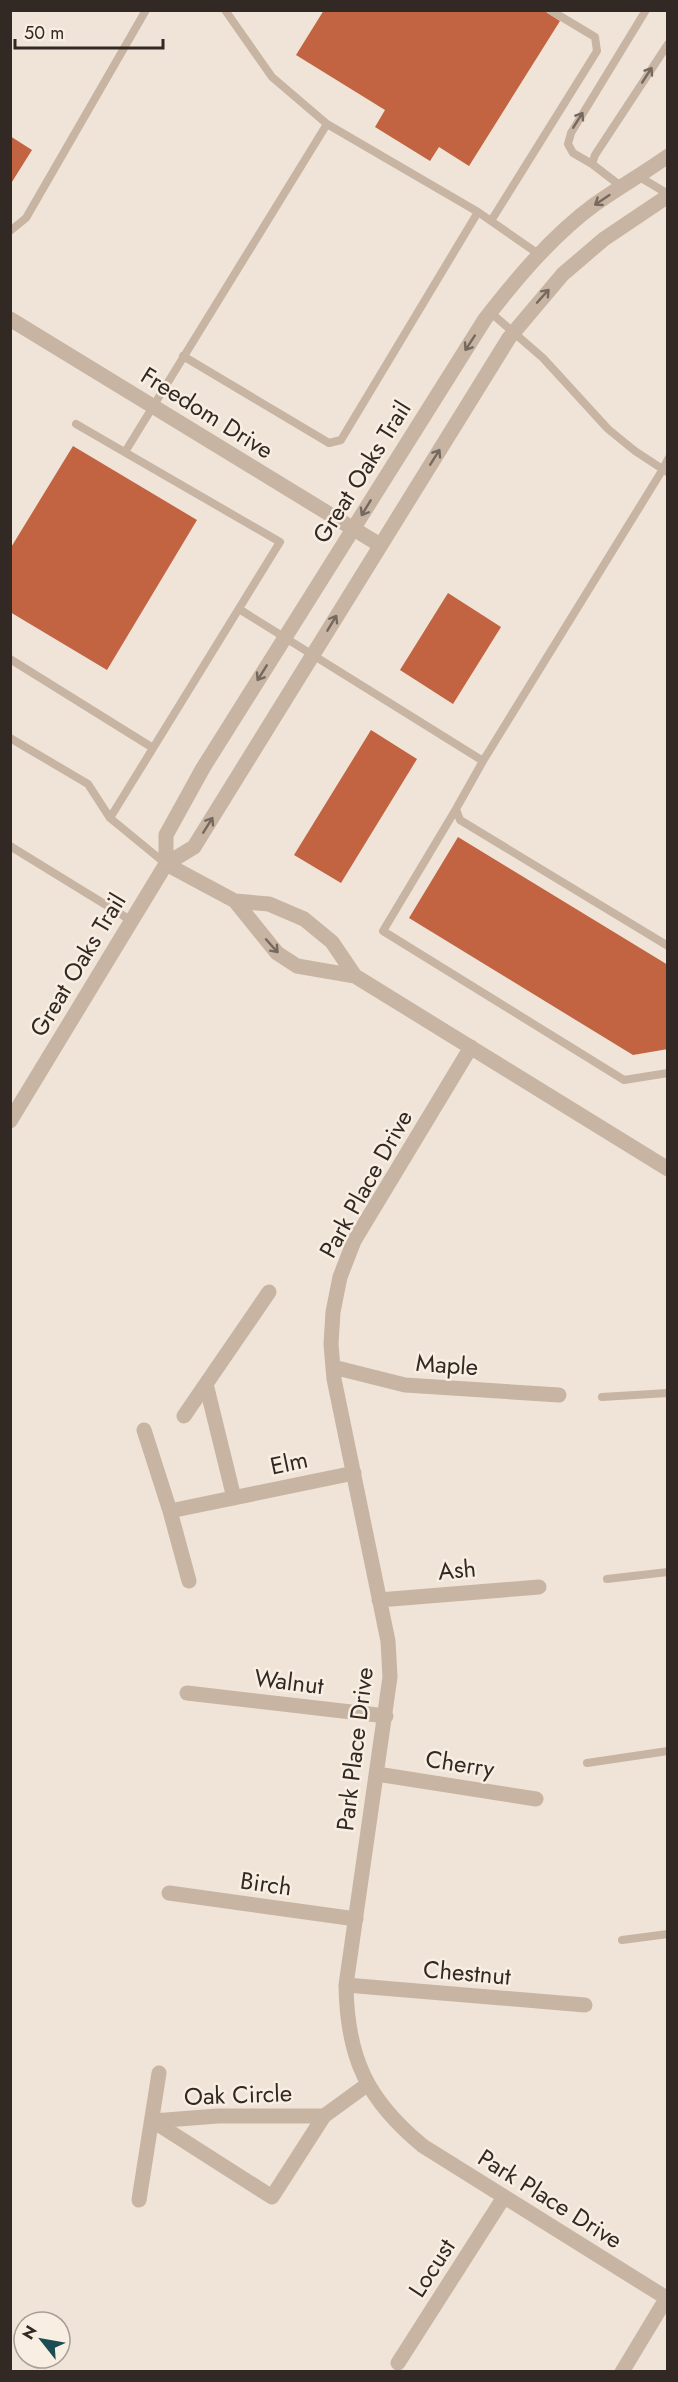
<svg xmlns="http://www.w3.org/2000/svg" width="678" height="2382" font-family="Jost,sans-serif">
  <rect width="100%" height="100%" fill="#efe4d7"/>
  <!-- building -->
  <path fill="#c26442" d="M324,10H543L560,21L469,166L439,147L430,161L375,127L385,110L296,55Z
    M10,136L32,150L10,185Z
    M73,446L197,520L107,670L10,612V549Z
    M448,593L501,627L453,704L400,670Z
    M371,730L417,759L341,883L294,855Z
    M458,837L668,965V1049L633,1055L409,918Z"/>
  <g fill="none" stroke-linecap="round" stroke-linejoin="round">
    <!-- service -->
    <path stroke="#c7b4a3" stroke-width="8" d="M592,164L573,153L568,144L571,133L646,10
      M638,176L668,194
      M622,187L592,164L595,155L668,44
      M478,212L540,255
      M491,221L597,51L595,37L550,10
      M10,231L26,218L146,10
      M490,312L543,358L608,429L635,451L667,472
      M183,356L329,443L341,440L478,212L327,124
      M76,424L280,542L110,818
      M125,452L327,124L272,77L225,10
      M239,609L483,761L456,809L460,820L668,946
      M10,659L153,748
      M10,738L88,784L110,818L166,864
      M483,761L663,469L668,459
      M456,809L383,931L624,1080L668,1073
      M10,846L132,921
      M602,1397L668,1393
      M607,1579L668,1572
      M587,1763L668,1751
      M622,1940L668,1934"/>
    <!-- minor -->
    <path stroke="#c7b4a3" stroke-width="15" d="M10,319L380,545
      M166,864L235,901L269,904L304,919L332,942L355,976L668,1169
      M235,901L277,953L297,966L355,976
      M471,1047L354,1241L340,1277L333,1312L331,1344L334,1379L388,1641L390,1677L346,1985C347,2058 367,2100 423,2146L668,2299
      M333,1367L405,1385L559,1395
      M206,1384L234,1498
      M184,1416L269,1292
      M144,1430L170,1511L189,1581
      M170,1511L354,1473
      M379,1600L539,1587
      M187,1693L386,1716
      M377,1774L536,1799
      M169,1893L356,1919
      M346,1985L585,2005
      M153,2121L272,2197L324,2116
      M153,2121L218,2116H324L368,2084
      M139,2200L159,2073
      M398,2363L504,2197
      M622,2372L666,2299"/>
    <!-- tertiary -->
    <path stroke="#c7b4a3" stroke-width="15" d="M166,864V835L203,768L485,319C517,278 552,236 594,205C618,188 644,173 668,156
      M10,1121L166,864L194,847L509,338L563,274L604,239L668,196"/>
  </g>
  <!-- one-way arrows -->
  <defs><path id="oneway-shaft" d="M-6 0H5M1.5-3L5.5 0L1.5 3" fill="none" stroke-width="1.6" stroke-linecap="round" stroke-linejoin="round" transform="scale(1.5)"/></defs>
  <g stroke="#75685e">
    <use href="#oneway-shaft" transform="translate(647 75) rotate(-57)"/>
    <use href="#oneway-shaft" transform="translate(578 120) rotate(-58)"/>
    <use href="#oneway-shaft" transform="translate(602 200) rotate(146)"/>
    <use href="#oneway-shaft" transform="translate(543 296) rotate(-48)"/>
    <use href="#oneway-shaft" transform="translate(470 343) rotate(123)"/>
    <use href="#oneway-shaft" transform="translate(435 457) rotate(-58)"/>
    <use href="#oneway-shaft" transform="translate(366 508) rotate(121)"/>
    <use href="#oneway-shaft" transform="translate(332 623) rotate(-59)"/>
    <use href="#oneway-shaft" transform="translate(262 673) rotate(122)"/>
    <use href="#oneway-shaft" transform="translate(208 825) rotate(-58)"/>
    <use href="#oneway-shaft" transform="translate(272 946) rotate(48)"/>
  </g>
  <g text-anchor="middle" stroke-width="5" stroke-linejoin="round" paint-order="stroke">
    <!-- street labels -->
    <g font-size="24" fill="#322925" stroke="#f8eee2">
      <text transform="translate(207 413) rotate(32)" y="8">Freedom Drive</text>
      <text transform="translate(362 472) rotate(-58)" y="8">Great Oaks Trail</text>
      <text transform="translate(78 965) rotate(-59)" y="8">Great Oaks Trail</text>
      <text transform="translate(366 1184) rotate(-61)" y="8">Park Place Drive</text>
      <text transform="translate(447 1365) rotate(4)" y="8">Maple</text>
      <text transform="translate(289 1463) rotate(-12)" y="8">Elm</text>
      <text transform="translate(457 1570) rotate(-5)" y="8">Ash</text>
      <text transform="translate(289 1682) rotate(7)" y="8">Walnut</text>
      <text transform="translate(355 1749) rotate(-83)" y="8">Park Place Drive</text>
      <text transform="translate(460 1764) rotate(9)" y="8">Cherry</text>
      <text transform="translate(266 1884) rotate(8)" y="8">Birch</text>
      <text transform="translate(467 1973) rotate(5)" y="8">Chestnut</text>
      <text transform="translate(238 2095) rotate(-2)" y="8">Oak Circle</text>
      <text transform="translate(550 2199) rotate(32)" y="8">Park Place Drive</text>
      <text transform="translate(432 2268) rotate(-57)" y="8">Locust</text>
    </g>
  </g>
  <!-- border -->
  <rect width="678" height="2382" fill="none" stroke="#322925" stroke-width="24"/>
  <!-- north arrow -->
  <g transform="translate(42 2340) rotate(301)"><circle r="28" fill="#f8eee2" stroke="#a99f96" stroke-width="1.5"/>
  <path d="M0-4.5L10 22L0 15L-10 22Z" fill="#1c4d52"/>
  <text y="-9" font-size="16" font-weight="bold" text-anchor="middle" fill="#322925">N</text>
  </g>
  <!-- scale -->
  <path d="M15 39v9h148v-9" fill="none" stroke="#322925" stroke-width="3"/>
  <text x="24" y="39" font-size="18" fill="#322925" stroke="#f8eee2" stroke-width="4.5" paint-order="stroke">50 m</text>
</svg>
